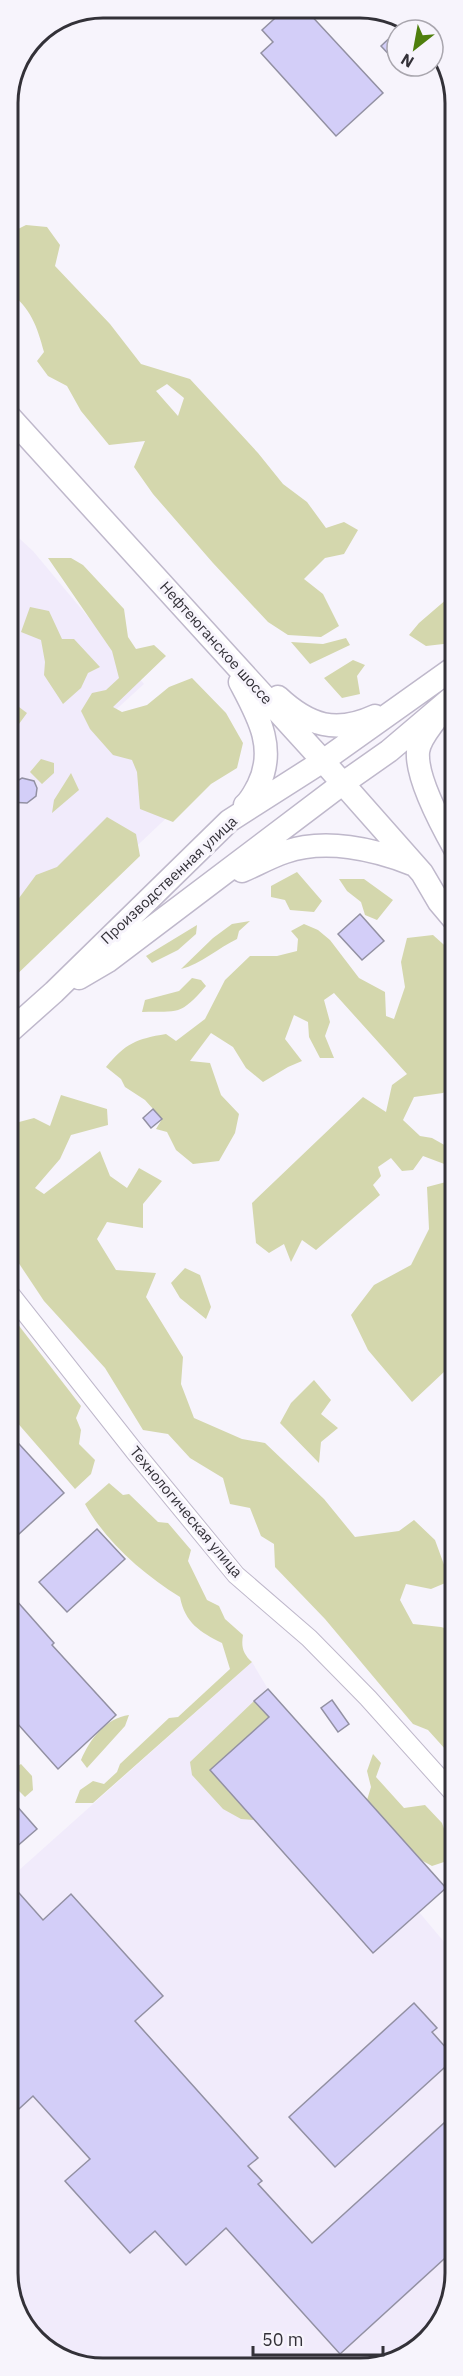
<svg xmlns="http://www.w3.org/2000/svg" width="463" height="2376" font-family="'IBM Plex Sans',sans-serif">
  <rect width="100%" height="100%" fill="#f7f4fc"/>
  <!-- built -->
  <path fill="#f1ebfb" d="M8,528L33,551L144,684L109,716L216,771L8,968Z
    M252,1662L268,1689L446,1888L419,1912L455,1955V2279L428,2340L372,2368L84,2367L32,2336L8,2285V1880Z"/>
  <!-- green -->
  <path fill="#d4d7ad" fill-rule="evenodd" d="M26,225L47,227L60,245L55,266L110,324L141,364L190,379L258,453L283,484L307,502L326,528L344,522L358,530L344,554L325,558L304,579L323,594L339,626L321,637L288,635L268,622L213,563L153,494L134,467L145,441L109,445L81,411L67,386L48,376L37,361L44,352C37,326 31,308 8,291V228L12,232ZM167,384L184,398L178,416L156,391Z
    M48,558H71L83,565L124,609L128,637L136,649L154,645L166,656L113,707L122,712L147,705L169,687L192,678L226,713L243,743L237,768L211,784L173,822L140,809L137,772L132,760L113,755L90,729L81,711L92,693L106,690L119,678L112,651Z
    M455,592V640L452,643L426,646L409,635L419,623Z
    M30,607L49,611L62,639H74L100,667L88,673L81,688L63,704L44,675L45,662L41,640L21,632Z
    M346,638L350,645L310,664L291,642L323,644Z
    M353,660L365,665L357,676L360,694L342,698L324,678Z
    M19,707L27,713L16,728L8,733V711Z
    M41,759L54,763V773L42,784L30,772Z
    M71,773L79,790L52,813L54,800Z
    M107,817L136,834L140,856L8,983V913L36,875L57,867Z
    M297,872L322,901L314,912L290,910L285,900L271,897V886Z
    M339,879H364L393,900L377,920L365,915L361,902L347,891Z
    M250,921L239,931L237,939C218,948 201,964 181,969L213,938L232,924Z
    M304,924L318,930L330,940L359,978L385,992L386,1016L394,1019L405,987L401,962L407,938L433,935L452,952L455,957V1083L443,1093L414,1097L403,1120L420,1136L432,1138L455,1151V1168L423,1156L413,1170L402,1171L391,1158L378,1167L381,1176L373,1185L380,1195L316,1250L302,1240L291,1262L284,1244L269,1253L256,1243L252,1203L363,1097L386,1112L392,1085L407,1074L334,993L324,1000L330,1022L325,1036L334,1058H320L309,1037L308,1022L294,1015L285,1039L302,1061L288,1067L263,1082L246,1068L233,1047L211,1033L190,1061L210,1063L221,1095L239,1114L235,1133L219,1161L193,1164L176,1150L167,1132L156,1129L162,1119L145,1100L125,1087L121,1079L106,1067C126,1043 136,1039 166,1034L176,1041L205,1019L225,980L250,956H277L297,951L298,939L291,931Z
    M197,925L196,934L178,950L152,963L146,956Z
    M192,978L201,980L206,986C180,1016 179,1011 142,1012L145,1000L179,991Z
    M61,1095L107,1109L108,1125L71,1135L60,1159L35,1188L44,1194L100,1151L110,1176L127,1188L139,1168L162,1181L143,1204V1228L107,1222L97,1239L116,1270L156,1273L146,1297L183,1357L181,1384L194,1418L242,1439L265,1443L324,1499L355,1537L399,1531L414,1520L435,1540L450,1581L431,1589L406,1584L400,1600L413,1624L441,1627L455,1631V1760L428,1730L413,1724L325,1619L275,1567L274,1544L261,1536L250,1508L230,1504L223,1478L190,1458L168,1434L143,1430L105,1368L44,1301L8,1247V1125L34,1118L50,1126Z
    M446,1182L455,1193V1347L452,1346L445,1371L412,1402L368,1350L351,1315L374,1285L411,1265L429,1229L427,1187Z
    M185,1268L200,1275L211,1307L206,1319L180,1298L171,1283Z
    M13,1318L81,1406L76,1418L81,1430L79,1444L95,1460L91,1474L75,1489L8,1412V1320Z
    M314,1380L331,1400L321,1414L338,1428L321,1442L319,1463L280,1423L291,1403Z
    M109,1483L123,1495L129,1494L158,1522L168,1523L191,1550L188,1561L207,1600L219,1606L225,1619L243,1635C241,1647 243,1654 252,1662L93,1803H75L80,1790L93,1781L104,1784L117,1772L120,1764L169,1718L178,1717L230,1669L222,1643C200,1632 185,1623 180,1597C143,1574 106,1542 85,1504Z
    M254,1701L269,1717L210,1770L254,1820L241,1819L223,1809L192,1775L190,1762Z
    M129,1715L125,1726L87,1768L81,1760C90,1739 106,1718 129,1715Z
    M373,1754L381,1763L376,1777L404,1808L425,1805L442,1823L451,1849L444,1862L432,1866L421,1860L367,1800L371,1787L367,1771Z
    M21,1764L32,1776L33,1790L25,1797L8,1780L11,1770Z"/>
  <!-- building -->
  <path fill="#d3cef8" stroke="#9290a2" stroke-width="1.5" d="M284,10H291L299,18L307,11L383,93L336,136L261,53L273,42L262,30Z
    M397,31V63L381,46Z
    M22,778L34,781L37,788L36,796L27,803L8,802V795L15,782Z
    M360,914L384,941L362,960L338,934Z
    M153,1109L162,1119L151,1128L143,1118Z
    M8,1432L64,1493L8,1544Z
    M97,1529L125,1559L67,1612L39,1582Z
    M8,1591L54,1643L52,1645L116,1715L58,1769L8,1713Z
    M268,1689L446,1888L373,1953L210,1770L269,1717L254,1701Z
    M332,1700L349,1724L338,1732L321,1708Z
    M8,1796L37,1829L8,1854Z
    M19,1893L43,1920L71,1894L163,1996L135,2021L258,2158L248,2166L262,2181L258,2184L312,2243L455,2113V2249L340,2354L226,2228L186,2265L155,2231L130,2253L65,2181L90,2159L33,2096L8,2119V1903Z
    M414,2003L437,2028L432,2032L455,2058L335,2167L289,2117Z"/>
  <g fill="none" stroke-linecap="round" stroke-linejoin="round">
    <defs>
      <path id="minor" d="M8,1291L135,1452L236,1575L309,1638L368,1698L455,1795"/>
      <path id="major" d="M8,415L323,761L422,873L439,902L455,921
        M240,682C258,716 277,748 258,786C254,793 251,800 245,805
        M278,697C309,726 336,734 375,716
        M436,719C429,729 419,740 418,752C416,778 442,826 455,849
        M242,871C256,865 270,857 285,852C325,838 374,849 412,864
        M79,978L108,961L342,784L389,751L455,695
        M8,1033L54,992L229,821L323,761L455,667"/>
    </defs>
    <!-- minor casing -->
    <use href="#minor" stroke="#bfb8cb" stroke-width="20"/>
    <!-- major casing -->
    <use href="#major" stroke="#bfb8cb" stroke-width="25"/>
    <!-- minor -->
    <use href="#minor" stroke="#fff" stroke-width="18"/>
    <!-- major -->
    <use href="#major" stroke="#fff" stroke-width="22"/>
  </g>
  <g text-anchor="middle" stroke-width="6" stroke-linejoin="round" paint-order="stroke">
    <!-- street labels -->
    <g font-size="15" fill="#333138" stroke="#f7f4fc">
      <text transform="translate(216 643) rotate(48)" y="5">Нефтеюганское шоссе</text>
      <text transform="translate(169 880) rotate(-43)" y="5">Производственная улица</text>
      <text transform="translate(186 1512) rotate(50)" y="5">Технологическая улица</text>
    </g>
  </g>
  <!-- crop -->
  <path d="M0 0H463V2376H0ZM103 18H360A85 85 0 0 1 445 103V2273A85 85 0 0 1 360 2358H103A85 85 0 0 1 18 2273V103A85 85 0 0 1 103 18Z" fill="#f7f4fc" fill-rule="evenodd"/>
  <path fill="none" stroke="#333138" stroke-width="3" d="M103 18H360A85 85 0 0 1 445 103V2273A85 85 0 0 1 360 2358H103A85 85 0 0 1 18 2273V103A85 85 0 0 1 103 18Z"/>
  <!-- north arrow -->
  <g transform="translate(415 48) rotate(211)"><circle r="28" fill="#f7f4fc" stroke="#a9a6ae" stroke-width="1.5"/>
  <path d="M0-4.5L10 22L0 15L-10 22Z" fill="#4f7f0d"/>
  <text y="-9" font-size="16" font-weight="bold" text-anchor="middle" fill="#333138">N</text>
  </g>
  <!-- scale -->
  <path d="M253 2346v9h130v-9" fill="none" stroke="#333138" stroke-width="3"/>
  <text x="262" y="2346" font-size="18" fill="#333138" stroke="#f7f4fc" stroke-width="4.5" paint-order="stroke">50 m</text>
</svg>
